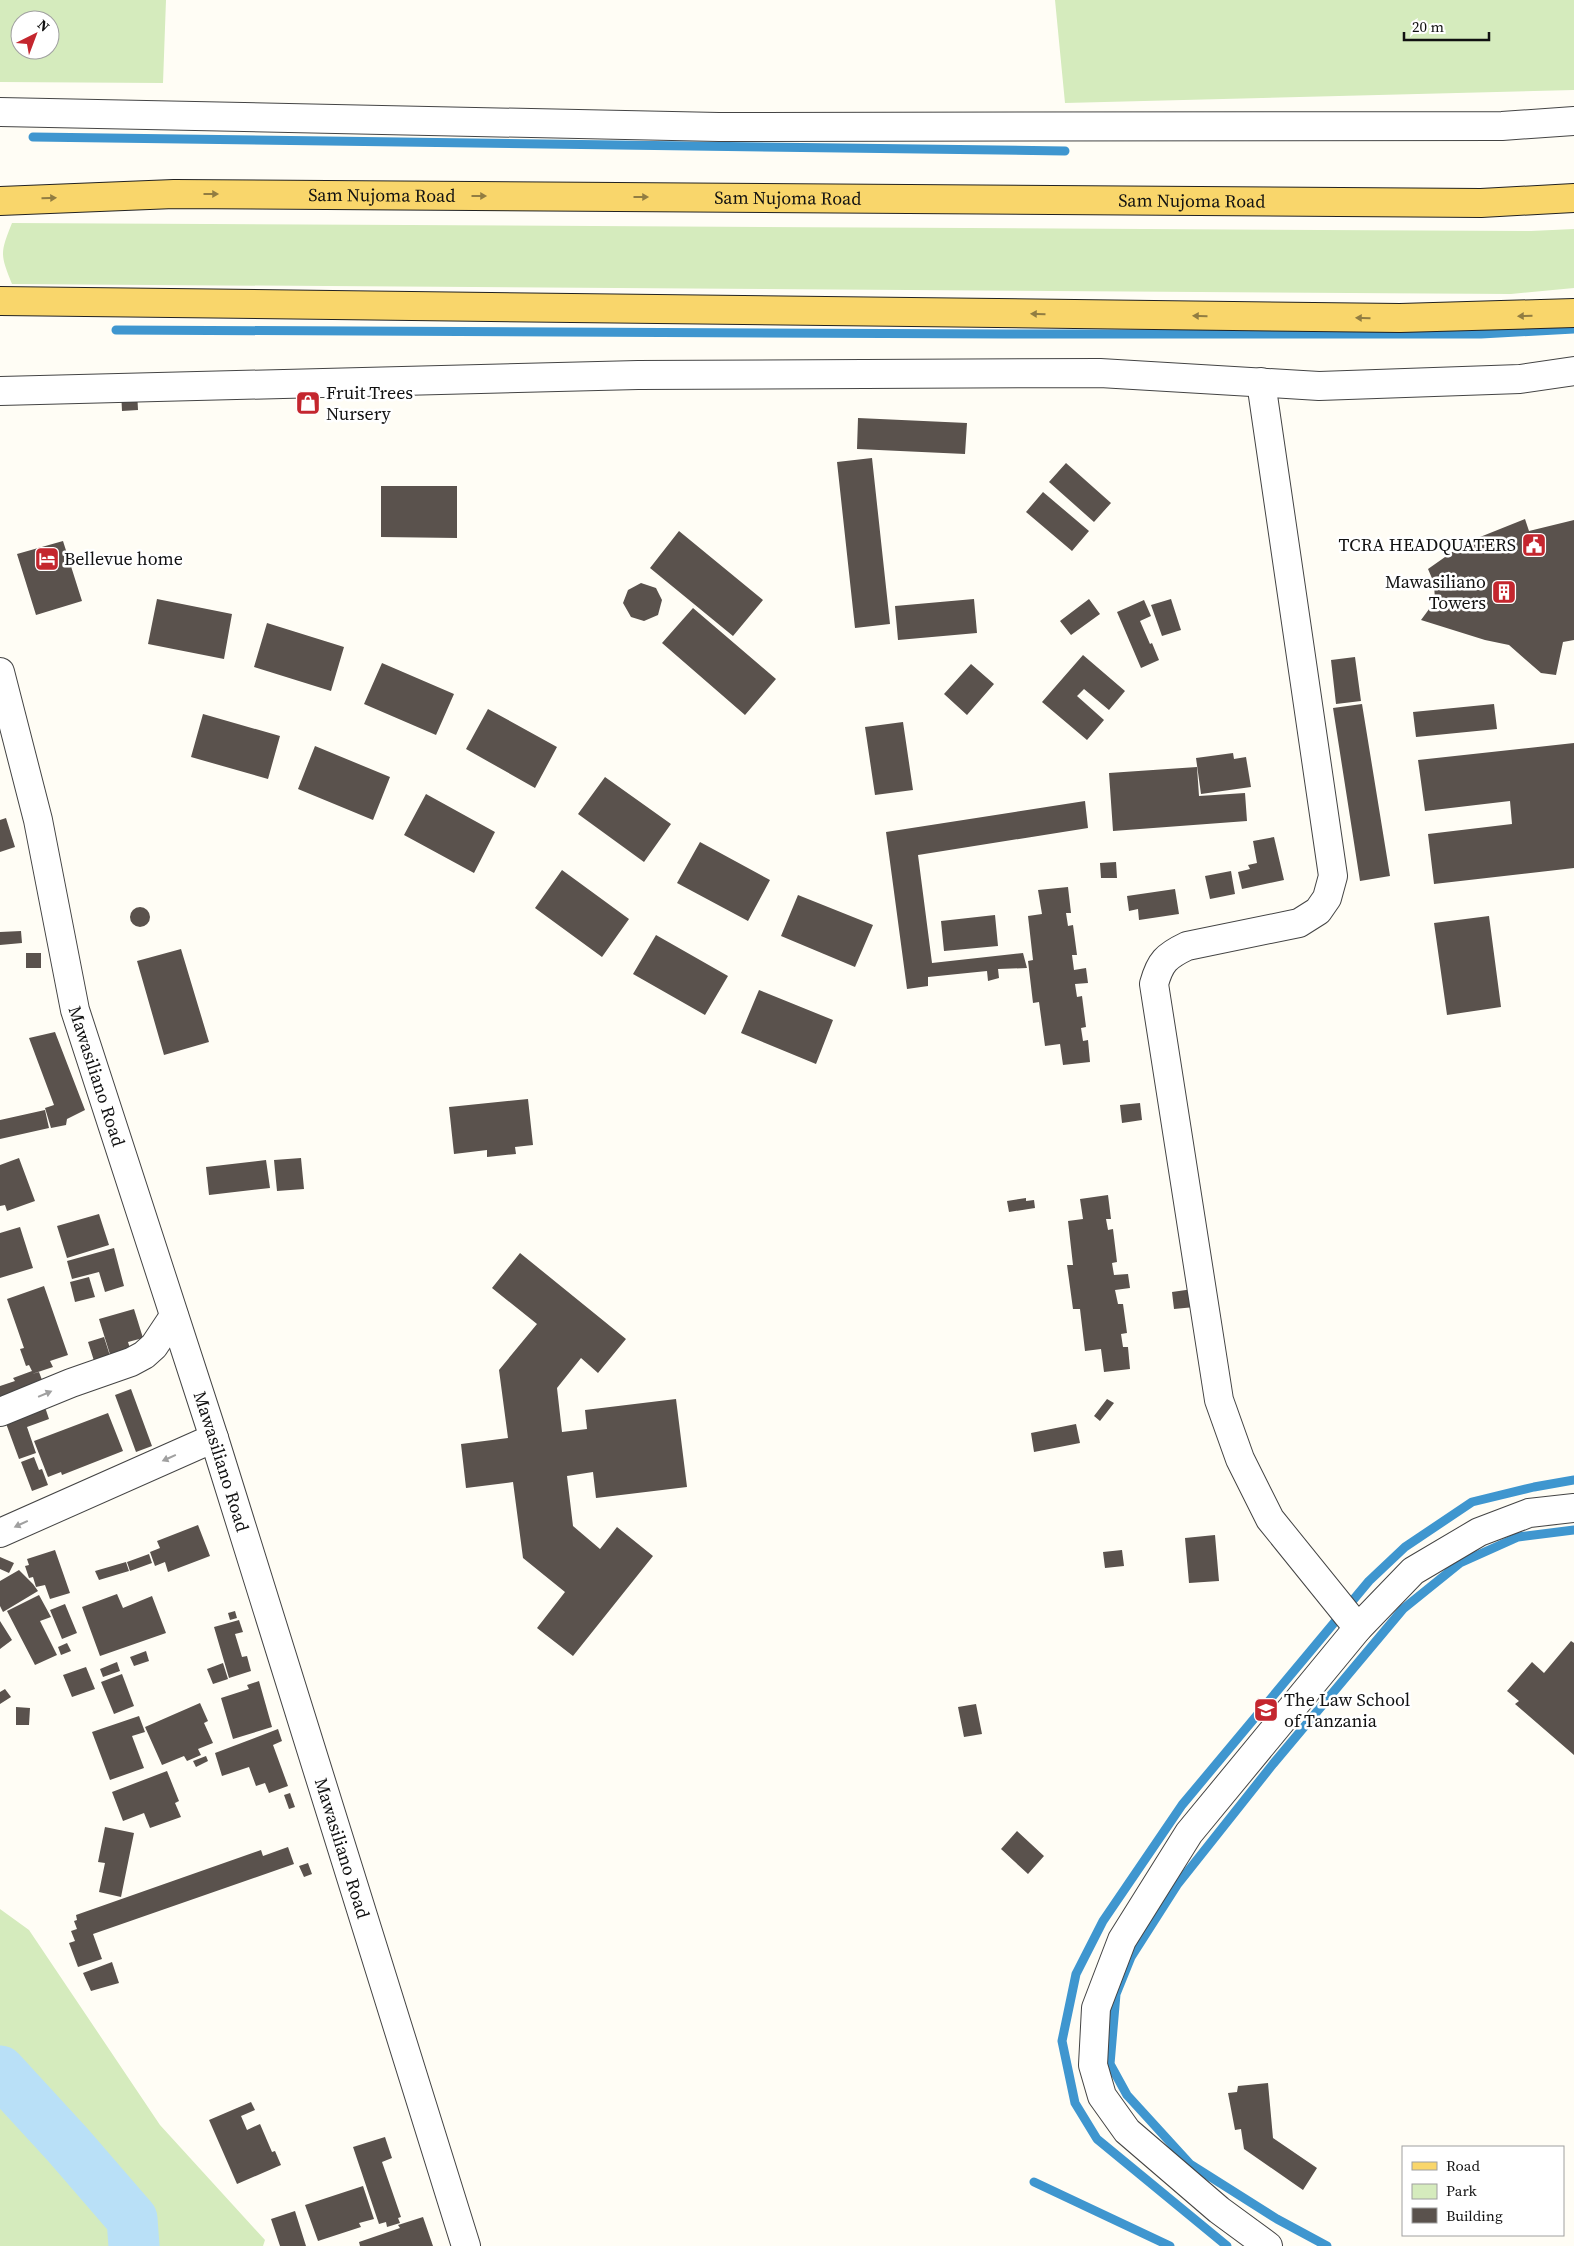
<svg xmlns="http://www.w3.org/2000/svg" width="1574" height="2246" font-family="'Source Serif 4',serif">
  <rect width="100%" height="100%" fill="#fffdf5"/>
  <!-- green -->
  <path fill="#d5ebbd" fill-rule="evenodd" d="M0,0H166L163,83L0,82ZM20,20H50V50H20Z
    M1055,0H1574V90L1065,103Z
    M12,223L1531,231L1574,229V288L1511,294L12,284C0,254 0,253 12,223Z
    M0,1909L29,1930L160,2125L265,2240L263,2246H0Z"/>
  <g fill="none" stroke-linecap="round" stroke-linejoin="round">
    <!-- stream -->
    <path stroke="#3f96cf" stroke-width="9" d="M33,137L1065,151
      M116,330L1006,334H1481L1574,329
      M1034,2182L1170,2246
      M1227,2246L1097,2139L1075,2103L1062,2041L1076,1974L1103,1921L1182,1805L1369,1581L1405,1547L1472,1502L1534,1487L1574,1480
      M1327,2246L1277,2219L1190,2164L1127,2095L1110,2064L1116,1994L1131,1957L1177,1885L1273,1764L1403,1609L1460,1563L1518,1537L1574,1530"/>
    <!-- river -->
    <path stroke="#b9e0f7" stroke-width="51" d="M0,2071L68,2145L132,2219L134,2246"/>
  </g>
  <!-- building -->
  <path fill="#5a524d" d="M137,390L138,410L122,411L121,391Z
    M858,418L967,423L965,454L857,449Z
    M872,458L890,624L855,628L837,462Z
    M1066,463L1111,503L1094,522L1049,482Z
    M381,486H457V538L381,537Z
    M1043,492L1089,531L1072,551L1026,512Z
    M1525,519L1529,531L1574,520V640L1563,642L1556,675L1541,673L1509,645L1485,640L1421,620L1435,601L1434,583L1428,569L1465,543Z
    M679,531L763,600L733,636L650,568Z
    M63,541L82,601L36,615L17,554Z
    M641,583L656,588L662,600L658,615L644,621L631,617L623,603L628,590Z
    M157,599L232,614L224,659L148,644Z
    M974,599L977,633L898,640L895,606Z
    M1089,599L1100,614L1071,635L1060,621Z
    M1171,599L1181,630L1162,636L1151,605Z
    M1144,600L1151,616L1140,621L1150,644L1152,643L1159,660L1141,668L1117,612Z
    M693,608L776,679L745,715L662,643Z
    M267,623L344,647L331,691L254,667Z
    M1083,655L1125,691L1109,710L1084,689L1077,696L1104,720L1087,740L1042,702Z
    M1355,657L1361,701L1336,704L1331,660Z
    M382,663L454,694L436,735L364,704Z
    M971,664L994,684L967,715L944,694Z
    M1362,704L1390,876L1360,881L1333,708Z
    M1494,704L1497,729L1416,737L1413,712Z
    M488,709L557,747L535,788L466,749Z
    M203,714L280,736L268,779L191,757Z
    M903,722L913,790L875,795L865,727Z
    M1574,743V868L1434,884L1428,834L1512,824L1510,801L1425,811L1418,760Z
    M315,746L390,777L373,820L298,789Z
    M1233,753L1234,759L1246,757L1251,787L1201,794L1196,758Z
    M1197,767L1199,796L1245,793L1247,821L1113,831L1109,773Z
    M605,777L671,824L644,862L578,814Z
    M426,794L495,832L474,873L404,835Z
    M1085,801L1088,828L918,855L932,963L1023,953L1027,968L998,969L999,978L988,981L987,971L928,977V986L907,989L886,832Z
    M6,818L15,847L0,852V820Z
    M1274,837L1284,880L1242,889L1238,872L1250,869L1248,865L1257,863L1253,841Z
    M700,842L770,880L748,921L677,883Z
    M1116,862L1117,878H1101L1100,863Z
    M562,870L629,919L602,957L535,908Z
    M1231,871L1235,894L1210,899L1205,876Z
    M1068,887L1071,913H1066L1068,926L1073,925L1077,955H1072L1074,970L1086,968L1088,983L1075,984L1077,997L1082,996L1086,1027L1081,1028L1083,1041L1088,1040L1090,1062L1063,1065L1060,1044L1045,1046L1039,1002L1033,1003L1028,961L1033,960L1028,916L1042,914L1038,890Z
    M1175,889L1179,914L1139,920L1138,909L1129,911L1127,896Z
    M798,895L873,925L855,967L781,936Z
    M130 917a10 10 0 1 1 20 0a10 10 0 1 1-20 0Z
    M995,915L998,946L944,951L941,921Z
    M1489,916L1501,1007L1447,1015L1434,923Z
    M21,931L22,943L0,945V932Z
    M656,935L728,976L705,1015L633,974Z
    M181,949L209,1042L164,1055L137,961Z
    M26,953H41V968H26Z
    M759,990L833,1020L816,1064L741,1033Z
    M55,1032L85,1110L67,1119L66,1125L51,1128L45,1108L54,1105L29,1038Z
    M528,1099L533,1145L515,1147L516,1154L487,1157V1150L454,1154L449,1107Z
    M1140,1103L1142,1120L1122,1123L1120,1105Z
    M45,1110L49,1128L0,1139V1120Z
    M19,1158L35,1201L7,1211L5,1205L0,1206V1165Z
    M301,1158L304,1189L277,1191L274,1160Z
    M266,1160L270,1188L209,1195L206,1167Z
    M1108,1195L1111,1219H1106L1108,1230L1113,1229L1117,1262L1112,1263L1114,1275L1128,1274L1130,1288L1115,1290L1118,1304H1123L1127,1333L1121,1334L1123,1347H1128L1130,1369L1104,1372L1101,1349L1085,1351L1080,1309H1073L1067,1265H1073L1068,1221L1083,1219L1080,1199Z
    M1026,1198V1201L1034,1200L1035,1208L1009,1212L1007,1201Z
    M99,1214L109,1245L67,1258L57,1226Z
    M20,1227L33,1268L0,1278V1233Z
    M114,1248L124,1286L105,1292L99,1272L72,1279L67,1261Z
    M520,1253L626,1339L598,1373L581,1358L557,1388L562,1432L587,1429L585,1410L676,1399L687,1487L596,1498L593,1472L567,1476L573,1526L600,1549L617,1527L653,1556L573,1656L537,1628L565,1592L523,1558L513,1482L466,1488L461,1444L508,1438L499,1370L537,1324L492,1288Z
    M89,1277L95,1297L75,1302L70,1282Z
    M44,1286L68,1355L50,1361L53,1367L32,1374L39,1372L45,1388L0,1400V1386L15,1381L13,1378L32,1371L29,1365L26,1366L20,1349L24,1348L7,1299Z
    M1193,1289L1195,1307L1174,1309L1172,1292Z
    M134,1309L143,1338L128,1342L133,1358L113,1364L99,1319Z
    M104,1337L111,1359L95,1364L88,1342Z
    M131,1389L152,1446L136,1452L115,1395Z
    M1107,1399L1114,1403L1100,1421L1094,1416Z
    M44,1404L49,1419L27,1427L36,1453L19,1459L4,1418Z
    M108,1413L123,1451L62,1475L61,1472L48,1477L34,1441Z
    M1076,1424L1080,1443L1034,1452L1031,1433Z
    M34,1457L39,1470L42,1469L48,1485L32,1491L21,1462Z
    M198,1525L210,1556L168,1572L165,1562L155,1566L150,1552L160,1548L157,1541Z
    M1215,1535L1219,1581L1189,1583L1185,1538Z
    M55,1550L70,1593L50,1599L45,1585L36,1587L33,1577L29,1578L25,1566L29,1565L27,1559Z
    M1122,1550L1124,1566L1105,1568L1103,1552Z
    M149,1554L152,1563L130,1571L127,1562Z
    M0,1557L14,1563L9,1573L0,1569Z
    M126,1562L129,1571L99,1580L95,1571Z
    M19,1570L33,1584L38,1591L3,1612L0,1606V1581Z
    M117,1594L123,1608L152,1596L166,1633L100,1656L82,1607Z
    M39,1595L51,1617L40,1621L57,1655L35,1665L7,1611Z
    M65,1604L77,1633L62,1639L50,1610Z
    M235,1611L237,1618L230,1620L228,1613Z
    M239,1620L243,1632L235,1634L242,1657L247,1656L251,1671L229,1678L214,1627Z
    M0,1621L12,1640L0,1649Z
    M1571,1641L1574,1643V1755L1515,1704L1519,1701L1507,1691L1532,1662L1544,1673Z
    M67,1643L71,1651L61,1655L58,1647Z
    M146,1651L149,1661L134,1666L130,1657Z
    M117,1662L120,1671L103,1677L100,1669Z
    M223,1663L228,1679L213,1684L207,1669Z
    M86,1667L95,1689L72,1697L63,1675Z
    M122,1674L134,1706L114,1714L101,1682Z
    M259,1681L272,1727L233,1739L221,1698L249,1689L247,1685Z
    M5,1689L11,1697L0,1704V1692Z
    M200,1703L208,1721L204,1723L213,1743L198,1749L201,1755L187,1761L184,1756L162,1765L145,1727Z
    M976,1704L982,1734L964,1737L958,1707Z
    M16,1707L30,1708L29,1725H16Z
    M139,1716L145,1732L132,1736L144,1768L110,1780L92,1732Z
    M278,1729L282,1741L273,1745L288,1786L269,1793L265,1783L256,1786L249,1767L222,1776L215,1753Z
    M206,1756L208,1761L196,1767L193,1761Z
    M167,1771L179,1801L175,1803L181,1817L150,1828L144,1813L123,1821L112,1792Z
    M290,1793L295,1807L289,1809L284,1795Z
    M105,1827L134,1833L121,1897L99,1892L105,1863L98,1862Z
    M1017,1831L1044,1856L1028,1874L1001,1849Z
    M288,1847L294,1864L93,1934L102,1959L78,1967L69,1943L75,1941L71,1931L77,1929L74,1921L77,1920L76,1915L261,1850L263,1856Z
    M308,1863L312,1874L304,1877L299,1866Z
    M112,1962L119,1983L91,1991L83,1973Z
    M1268,2083L1273,2138L1317,2168L1303,2190L1244,2149L1241,2129L1235,2130L1228,2093L1237,2092L1238,2086Z
    M251,2102L255,2110L241,2116L247,2130L260,2124L272,2152L275,2151L281,2165L237,2184L209,2120Z
    M385,2137L392,2158L382,2162L401,2217L398,2218L400,2223L387,2227L386,2222L379,2224L353,2147Z
    M363,2186L374,2219L359,2223L361,2227L318,2241L305,2205Z
    M295,2211L306,2246H280L271,2219Z
    M423,2217L433,2246H360L359,2242L400,2228L398,2225Z"/>
  <g fill="none" stroke-linecap="round" stroke-linejoin="round">
    <defs>
      <g id="minor">
        <path d="M0,112L719,127L1502,126L1574,121"/>
        <path d="M1261,382L1333,876L1327,898L1318,911L1299,923L1187,946C1166,956 1160,962 1154,984L1219,1400L1240,1459L1270,1519L1358,1628"/>
        <path d="M0,391L638,375L1100,373L1319,386L1520,379L1574,371"/>
        <path id="s1" d="M0,672L38,820L75,1010L214,1438L466,2246"/>
        <path d="M0,1412L71,1383L131,1362L144,1355L154,1346L174,1316"/>
        <path d="M0,1533L214,1438"/>
        <path d="M1268,2246L1219,2210L1127,2131L1102,2096L1093,2065L1096,2008L1122,1940L1189,1833L1358,1628L1413,1571L1479,1532L1529,1513L1574,1508"/>
      </g>
      <g id="major">
        <path id="s2" d="M0,201L174,194L1481,203L1574,198"/>
        <path d="M0,301L1400,318L1574,313"/>
      </g>
    </defs>
    <!-- minor casing -->
    <use href="#minor" stroke="#444" stroke-width="30"/>
    <!-- major casing -->
    <use href="#major" stroke="#222" stroke-width="30"/>
    <!-- minor -->
    <use href="#minor" stroke="#fff" stroke-width="28"/>
    <!-- major -->
    <use href="#major" stroke="#f9d66b" stroke-width="28"/>
  </g>
  <!-- one-way arrows -->
  <defs><path id="oneway-solid" d="M-6-.8H1V-3.2L6.5 0L1 3.2V.8H-6Z" transform="scale(1.25)"/></defs>
  <g fill="#917d42">
    <use href="#oneway-solid" transform="translate(211 194)"/>
    <use href="#oneway-solid" transform="translate(479 196)"/>
    <use href="#oneway-solid" transform="translate(641 197)"/>
    <use href="#oneway-solid" transform="translate(49 198) rotate(-2)"/>
    <use href="#oneway-solid" transform="translate(1038 314) rotate(-179)"/>
    <use href="#oneway-solid" transform="translate(1200 316) rotate(-179)"/>
    <use href="#oneway-solid" transform="translate(1525 316) rotate(179)"/>
    <use href="#oneway-solid" transform="translate(1363 318) rotate(-179)"/>
  </g>
  <g fill="#a0a0a0">
    <use href="#oneway-solid" transform="translate(45 1394) rotate(-23)"/>
    <use href="#oneway-solid" transform="translate(169 1458) rotate(156)"/>
    <use href="#oneway-solid" transform="translate(21 1524) rotate(155)"/>
  </g>
  <!-- icons -->
  <defs>
    <symbol id="shop-square" viewBox="-11 -11 22 22"><rect x="-9" y="-9" width="18" height="18" rx="4" fill="#c4262e" stroke="#fff"/><path d="M-5-2.5h2.3a2.7 3.5 0 0 1 5.4 0H5L5.5 6h-11ZM-1.5-2.5h3a1.5 2.3 0 0 0-3 0Z" fill="#fff"/></symbol>
    <symbol id="civic-square" viewBox="-11 -11 22 22"><rect x="-9" y="-9" width="18" height="18" rx="4" fill="#c4262e" stroke="#fff"/><path d="M-.6-6.5H3V-4.5H.6V-3L4-1V1h2V6H-6V1h2V-1L-.6-3ZM-1.2 2.5V6h2.4V2.5Z" fill="#fff"/></symbol>
    <symbol id="hotel-square" viewBox="-11 -11 22 22"><rect x="-9" y="-9" width="18" height="18" rx="4" fill="#c4262e" stroke="#fff"/><path d="M-6-4.5h1.5V1H6V5H4.5V3h-9V5H-6ZM-4 0a1.8 1.8 0 1 1 3.6 0ZM.5 0V-2.5h3Q6-2.5 6 0Z" fill="#fff"/></symbol>
    <symbol id="building-square" viewBox="-11 -11 22 22"><rect x="-9" y="-9" width="18" height="18" rx="4" fill="#c4262e" stroke="#fff"/><path d="M-4-6H4V6H1V3H-1V6H-4ZM-2.5-4.3h1.7v1.8h-1.7ZM.8-4.3h1.7v1.8H.8ZM-2.5-1h1.7V.8h-1.7ZM.8-1h1.7V.8H.8Z" fill="#fff"/></symbol>
    <symbol id="university-square" viewBox="-11 -11 22 22"><rect x="-9" y="-9" width="18" height="18" rx="4" fill="#c4262e" stroke="#fff"/><path d="M0-5L7-2L0 1L-7-2ZM-4 1L0 2.5L4 1V4Q0 6-4 4Z" fill="#fff"/></symbol>
  </defs>
  <g fill-rule="evenodd">
    <use href="#shop-square" x="294" y="389" width="28" height="28"/>
    <use href="#civic-square" x="1520" y="531" width="28" height="28"/>
    <use href="#hotel-square" x="33" y="545" width="28" height="28"/>
    <use href="#building-square" x="1490" y="578" width="28" height="28"/>
    <use href="#university-square" x="1252" y="1696" width="28" height="28"/>
  </g>
  <g text-anchor="middle" stroke-width="5" stroke-linejoin="round" paint-order="stroke">
    <!-- street labels -->
    <g font-size="18" fill="#111" stroke="#fff">
      <text dy="6" stroke="none"><textPath href="#s2" startOffset="382">Sam Nujoma Road</textPath></text>
      <text dy="6" stroke="none"><textPath href="#s2" startOffset="788">Sam Nujoma Road</textPath></text>
      <text dy="6" stroke="none"><textPath href="#s2" startOffset="1192">Sam Nujoma Road</textPath></text>
      <text dy="6" stroke="none"><textPath href="#s1" startOffset="416">Mawasiliano Road</textPath></text>
      <text dy="6" stroke="none"><textPath href="#s1" startOffset="821">Mawasiliano Road</textPath></text>
      <text dy="6" stroke="none"><textPath href="#s1" startOffset="1226">Mawasiliano Road</textPath></text>
    </g>
    <!-- poi labels -->
    <g font-size="18" fill="#111" stroke="#fff" text-anchor="start">
      <text x="326" y="399">Fruit Trees<tspan x="326" dy="21">Nursery</tspan></text>
      <text x="1516" y="551" text-anchor="end">TCRA HEADQUATERS</text>
      <text x="64" y="565">Bellevue home</text>
      <text x="1486" y="588" text-anchor="end">Mawasiliano<tspan x="1486" dy="21">Towers</tspan></text>
      <text x="1284" y="1706">The Law School<tspan x="1284" dy="21">of Tanzania</tspan></text>
    </g>
  </g>
  <!-- legend -->
  <rect x="1402" y="2146" width="162" height="90" fill="#ffffff" stroke="#a0a0a0"/>
  <rect x="1412" y="2162" width="25" height="8" fill="#f9d66b" stroke="#a0a0a0"/>
  <text x="1446" y="2171" font-size="15" fill="#111111">Road</text>
  <rect x="1412" y="2184" width="25" height="15" fill="#d5ebbd" stroke="#a0a0a0"/>
  <text x="1446" y="2196" font-size="15" fill="#111111">Park</text>
  <rect x="1412" y="2208" width="25" height="15" fill="#5a524d" stroke="#a0a0a0"/>
  <text x="1446" y="2221" font-size="15" fill="#111111">Building</text>
  <!-- north arrow -->
  <g transform="translate(35 35) rotate(42)"><circle r="24" fill="#ffffff" stroke="#a0a0a0"/>
  <path d="M0-4L9 19L0 12L-9 19Z" fill="#c4262e"/>
  <text y="-8" font-size="14" font-weight="bold" text-anchor="middle" fill="#111111">N</text>
  </g>
  <!-- scale -->
  <path d="M1404 32v8h85v-8" fill="none" stroke="#111111" stroke-width="2.5"/>
  <text x="1412" y="32" font-size="15" fill="#111111" stroke="#ffffff" stroke-width="4" paint-order="stroke">20 m</text>
</svg>
